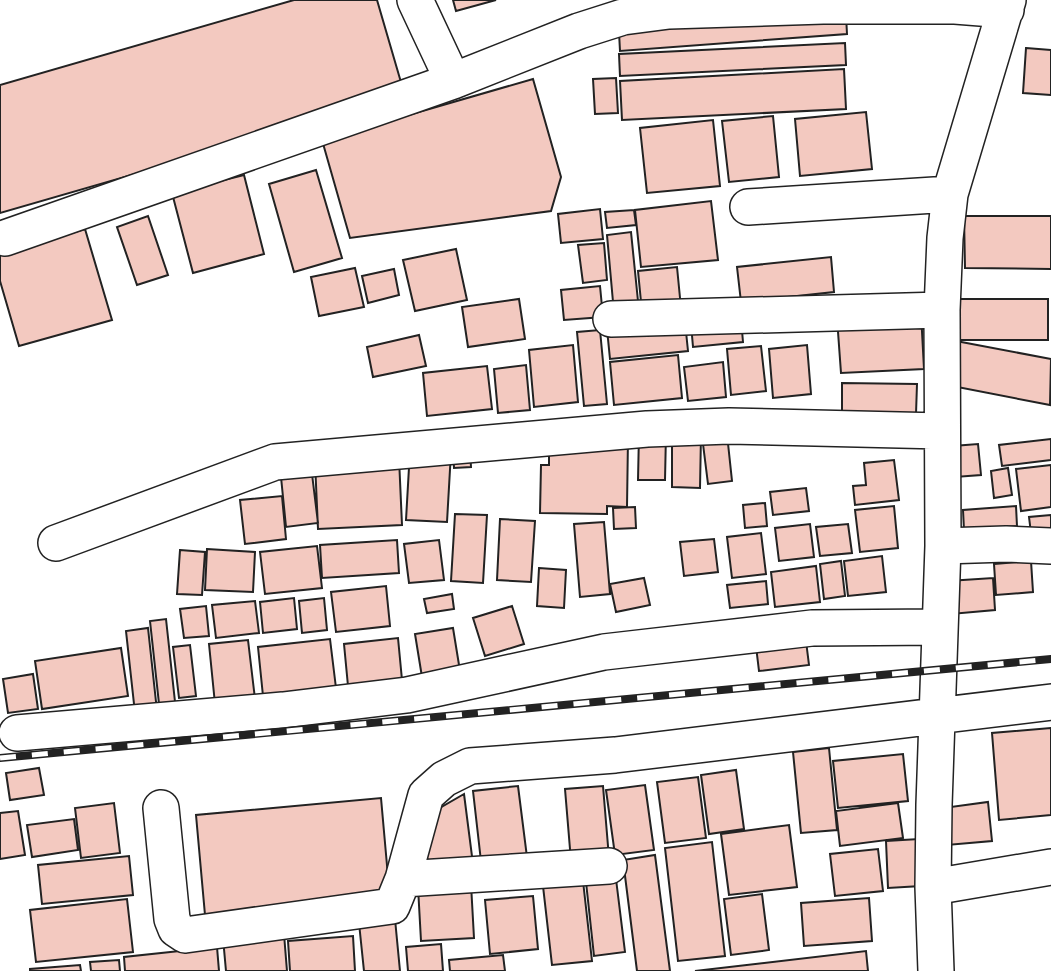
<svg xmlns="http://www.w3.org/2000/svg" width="1051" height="971" font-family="Overpass,sans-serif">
  <rect width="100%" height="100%" fill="#fff"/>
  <!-- building -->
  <path fill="#f3c9c0" stroke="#222" stroke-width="2" d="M294,0H377L405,96L0,213V85Z
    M453,0H496L456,11Z
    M846,15L847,34L620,51L619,32Z
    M845,43L846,65L620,76L619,54Z
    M1026,48L1051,50V95L1023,93Z
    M844,69L846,109L622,120L620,81Z
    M616,78L618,113L595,114L593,79Z
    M533,79L561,177L551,211L350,238L322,140Z
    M866,112L872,169L800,176L795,119Z
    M773,116L779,177L729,182L722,121Z
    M713,120L720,186L647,193L640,128Z
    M316,170L342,258L294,272L269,184Z
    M244,175L264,254L193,273L172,193Z
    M711,201L718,260L641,267L635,210Z
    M600,209L603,239L561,243L558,214Z
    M634,210L636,225L607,228L605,212Z
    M148,216L168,275L137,285L117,227Z
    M964,216H1051V269L965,268Z
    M85,229L112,320L19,346L0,281V254Z
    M631,232L639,311L614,313L607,235Z
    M604,243L607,280L583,283L578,245Z
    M456,249L467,300L415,311L403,260Z
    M831,257L834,292L741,302L737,267Z
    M677,267L681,308L642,312L638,271Z
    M355,268L364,307L319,316L311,277Z
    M394,269L399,295L368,303L362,276Z
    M600,286L603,317L564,320L561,290Z
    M519,299L525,339L468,347L462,307Z
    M957,299H1048V340H957Z
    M921,313L924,369L841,373L837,318Z
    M741,319L743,342L693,347L691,324Z
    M685,322L688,351L610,359L607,329Z
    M600,330L607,404L584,406L577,332Z
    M419,335L426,366L373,377L367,347Z
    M956,341L1051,359L1050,405L947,385Z
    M573,345L578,402L534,407L529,350Z
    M807,345L811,394L773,398L769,349Z
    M761,346L766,391L731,395L727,349Z
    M678,355L682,398L614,405L610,362Z
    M723,362L726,397L688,401L684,367Z
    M526,365L530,410L498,413L494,369Z
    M487,366L492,409L427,416L423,373Z
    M842,383L917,384L916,414L842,413Z
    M639,433H666L665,480H638Z
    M727,434L732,481L708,484L702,436Z
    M672,435H701L700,488L672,487Z
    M549,437L628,438L627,507L607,506V514L540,513L541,465H549Z
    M1051,439V460L1002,466L999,445Z
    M978,444L981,475L955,477L953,446Z
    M470,449L471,467L454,468L453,450Z
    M410,450L451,452L447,522L406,520Z
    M399,458L402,525L318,529L315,462Z
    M894,460L899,500L855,505L853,486L866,485L864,463Z
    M1051,465V507L1021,511L1016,469Z
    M1008,468L1012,495L994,498L991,471Z
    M312,474L318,523L286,527L281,477Z
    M806,488L809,511L773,515L770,492Z
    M282,496L286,539L245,544L240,500Z
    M765,503L767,526L745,528L743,505Z
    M894,506L898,548L860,552L855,510Z
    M1016,506L1017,526L964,530L963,510Z
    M635,507L636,528L614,529L613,508Z
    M455,514L487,515L483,583L451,581Z
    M1051,515V530L1031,533L1029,517Z
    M500,519L535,521L531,582L497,580Z
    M604,522L610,594L580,597L574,524Z
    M810,524L814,557L779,561L775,528Z
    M848,524L852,553L820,556L816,527Z
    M761,533L766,574L732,578L727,537Z
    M714,539L718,572L684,576L680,542Z
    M397,540L399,573L322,578L320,545Z
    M439,540L444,580L409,583L404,544Z
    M317,546L322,588L265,594L260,552Z
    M207,549L255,552L253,592L205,590Z
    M180,550L205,552L202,595L177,594Z
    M882,556L886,592L848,596L844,561Z
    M841,561L845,596L824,599L820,564Z
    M1031,561L1033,592L996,595L994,564Z
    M816,566L820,602L775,607L771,572Z
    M539,568L566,570L564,608L537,606Z
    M644,578L650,605L616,612L610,584Z
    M993,578L995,610L951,614L948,581Z
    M766,581L768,604L730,608L727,585Z
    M386,586L390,626L336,632L331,592Z
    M452,594L454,609L427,613L424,599Z
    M294,598L297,629L263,633L260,602Z
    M324,598L327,630L302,633L299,601Z
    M255,601L259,633L216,638L212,605Z
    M206,606L209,636L184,638L180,609Z
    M512,606L524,644L485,656L473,618Z
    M166,619L176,711L160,713L150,621Z
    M148,628L157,711L135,713L126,631Z
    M453,628L460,671L422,677L415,634Z
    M805,633L809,665L759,671L755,638Z
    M398,638L402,680L348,686L344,644Z
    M330,639L336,688L263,696L258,647Z
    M248,640L255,699L215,704L209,644Z
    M190,645L196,696L179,698L173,647Z
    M121,648L128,696L42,709L35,661Z
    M33,674L38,709L8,713L3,679Z
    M1051,728V815L999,820L992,733Z
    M829,748L837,830L801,833L793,752Z
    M903,754L908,801L838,808L833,761Z
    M39,768L44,795L10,800L6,773Z
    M736,770L744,829L709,834L701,775Z
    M698,777L706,838L665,843L657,782Z
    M645,785L654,850L615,855L606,790Z
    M518,786L528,865L482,870L473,791Z
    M603,786L609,858L571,861L565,789Z
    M464,794L473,864L416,870L426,816Z
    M381,798L390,899L205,915L196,815Z
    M988,802L992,841L947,845L943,808Z
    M114,803L120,853L81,858L75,808Z
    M898,803L903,838L840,846L836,811Z
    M18,811L25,855L0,859V813Z
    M74,819L78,850L32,857L27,825Z
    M789,825L797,887L729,895L721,834Z
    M919,839L921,886L888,888L886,841Z
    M712,842L725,956L678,961L665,848Z
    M878,849L883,891L835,896L830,854Z
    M655,855L670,971H637L623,860Z
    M129,856L133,895L42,904L38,865Z
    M616,879L625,952L594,956L586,882Z
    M583,881L592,961L552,965L543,886Z
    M471,884L474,938L421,941L418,887Z
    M762,894L769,950L731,955L724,899Z
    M533,896L538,949L490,954L485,900Z
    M869,898L872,941L804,946L801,903Z
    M127,899L133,952L36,962L30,910Z
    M395,919L400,971H364L359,923Z
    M284,934L287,971H226L223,938Z
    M353,936L355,971H290L288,941Z
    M441,944L443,971H408L406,947Z
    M217,947L219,971H125L124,957Z
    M866,951L868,971H695Z
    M503,955L505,971H450L449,960Z
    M119,960L120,971H91L90,962Z
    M80,965L81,971H30V969Z"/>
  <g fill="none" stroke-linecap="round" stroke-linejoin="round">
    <defs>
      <path id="minor" d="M415,0L453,81
        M748,207L950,194
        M5,238L453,81L579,31L623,17L669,11L823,6H955L1006,10
        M611,319L942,310
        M56,543L275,462L647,429L729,426L942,431
        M943,546L1006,544L1051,546
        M17,733L283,710L407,695L604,652L812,628L940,627
        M161,808L172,919L176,929L185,935L392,906L403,879L426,795L444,779L470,766L615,755L1051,702
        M403,879L609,866
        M933,887L1051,867
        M936,971L933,887L934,805L943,546L942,310L945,238L950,194L1008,0"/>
    </defs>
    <!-- minor casing -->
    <use href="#minor" stroke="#222" stroke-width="38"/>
    <!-- minor -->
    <use href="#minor" stroke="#fff" stroke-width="35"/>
    <defs>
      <path id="rail" d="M0,758L1051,659"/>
    </defs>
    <!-- rail casing -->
    <use href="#rail" stroke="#222" stroke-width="8"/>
    <!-- rail -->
    <use href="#rail" stroke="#fff" stroke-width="5" stroke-dasharray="16" stroke-linecap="butt"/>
  </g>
</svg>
